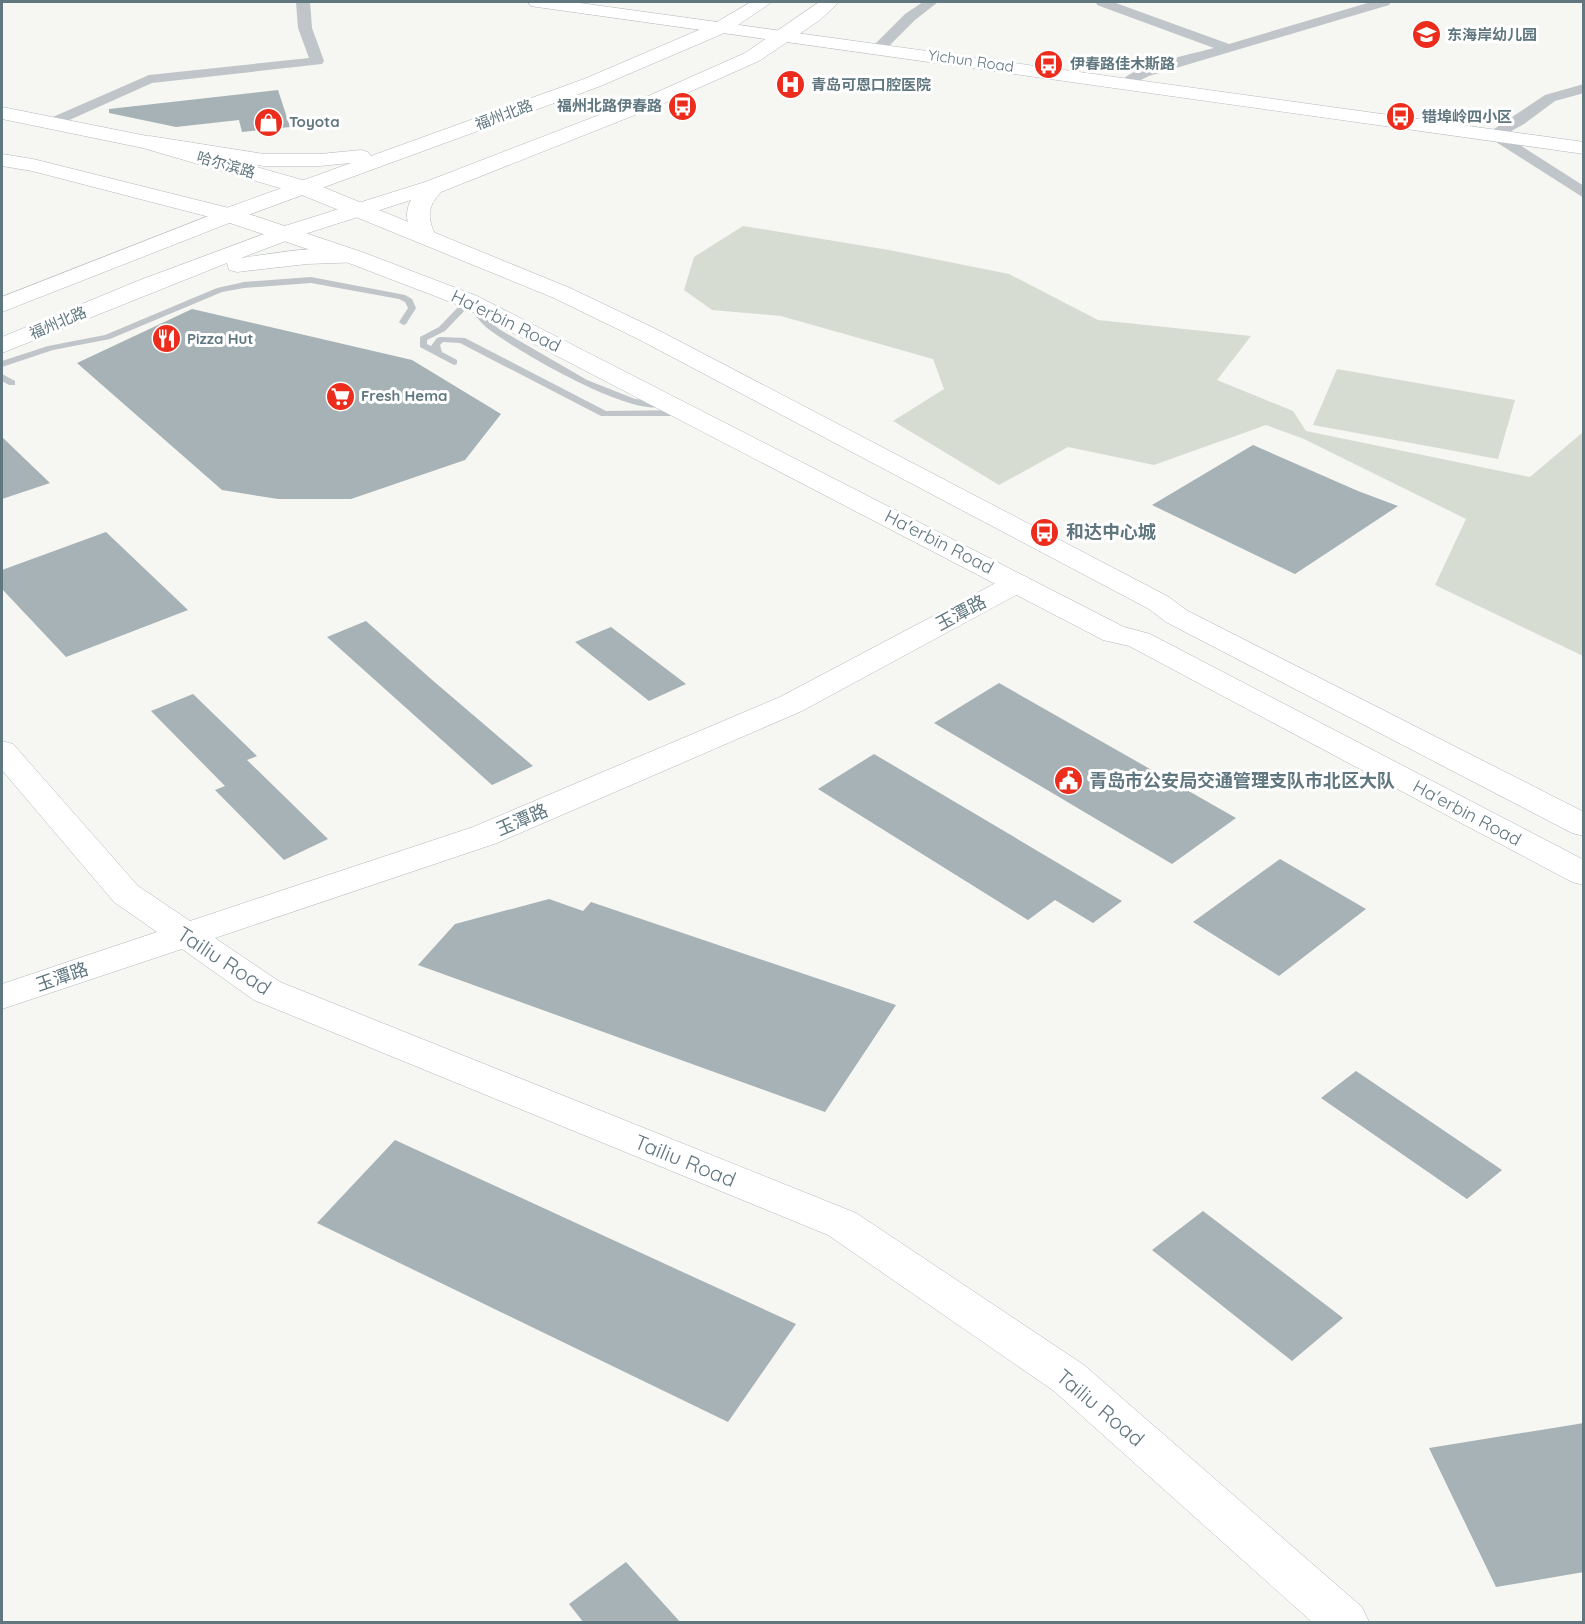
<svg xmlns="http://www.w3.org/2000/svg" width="1585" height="1624" font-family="Quicksand,'Noto Sans SC',sans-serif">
  <rect width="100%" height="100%" fill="#f6f6f3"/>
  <!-- green -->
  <path fill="#d7dcd2" d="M743,226L889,250L1009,274L1098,320L1251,336L1217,380L1293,411L1306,431L1530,477L1583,432V656L1435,585L1466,519L1304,439L1266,425L1154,465L1068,447L999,485L893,421L944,389L933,359L781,316L712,310L684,290L694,257Z
    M1337,369L1515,400L1498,459L1313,425Z"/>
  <!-- building -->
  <path fill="#a6b2b5" d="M278,90L290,127L242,132L239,120L176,127L109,113V109Z
    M192,309L412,360L501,414L465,460L351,499H278L222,490L77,363Z
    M2,437L50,483L2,499Z
    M1253,445L1358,491L1398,506L1295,574L1152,505Z
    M106,532L188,610L66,657L2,589V570Z
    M366,621L431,679L533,766L492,785L327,637Z
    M611,627L686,684L649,701L575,642Z
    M999,683L1236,818L1172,864L934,723Z
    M193,694L257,756L247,760L328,839L284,860L215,790L225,786L151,711Z
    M874,754L1122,901L1093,923L1055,900L1028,920L818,789Z
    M1280,859L1366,909L1279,976L1193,922Z
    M549,899L583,911L591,902L896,1005L825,1112L418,965L455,924Z
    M1356,1071L1502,1170L1467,1199L1321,1098Z
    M395,1140L796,1324L728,1422L317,1223Z
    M1203,1211L1343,1318L1292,1361L1152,1250Z
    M1584,1423V1572L1496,1587L1429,1448Z
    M626,1562L681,1623H584L569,1604Z"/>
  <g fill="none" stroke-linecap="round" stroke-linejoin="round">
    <defs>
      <path id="secondary" d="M528,2H573L1584,142V154L537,7L531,6Z
        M229,208L237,210L240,215L237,220L2,312V297Z
        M283,227L291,229L294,234L291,239L241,258C278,253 326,243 362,252L365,257L362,262L307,264L237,272L229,270L227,263L2,353V337L140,280Z
        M1017,574L1027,577L1031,583L1027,589L802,711L497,843L215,938L280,982L856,1213L1084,1365L1362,1607L1369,1622H1312L1054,1391L828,1235L254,1000L182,949L2,1009V984L157,932L114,902L2,770V741L13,744L138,886L190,921L473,827L780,697L1007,577Z"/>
      <path id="primary" d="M751,2H772L729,31L598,87L229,222L221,220L218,215L221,210L351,163L320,166H264L150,148L143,146L140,142L143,138L150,136L264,154H320L361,150L368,152L371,156L584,79L715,23Z
        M819,2H839L820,20L759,61L660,105L441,192C427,207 427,218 436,236L433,241L425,243L417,241C408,228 403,215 411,200L283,241L275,239L272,234L275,229L425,182L646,97L745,53Z"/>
      <path id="highway" d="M2,107L147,136L313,183L570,288L658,330L1169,597L1186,610L1584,812V836L1572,833L1166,622L1149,609L640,340L554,298L297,193L143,148L2,119Z
        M2,154L33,159L237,210L362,252L477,296L1124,627L1150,634L1584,860V885L1572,882L1129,646L1103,640L461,306L346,262L221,220L32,171L2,166Z"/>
    </defs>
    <!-- secondary casing -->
    <use href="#secondary" stroke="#b1b9bd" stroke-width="1"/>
    <!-- primary casing -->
    <use href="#primary" stroke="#b2b9bc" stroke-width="1"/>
    <!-- highway casing -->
    <use href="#highway" stroke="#b2b8ba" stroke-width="1"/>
    <!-- lane -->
    <path fill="#bfc5c8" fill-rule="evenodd" d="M311,277L405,295L412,299L416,308L406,324L403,325L399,322L408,308L405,302L399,299L311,283L244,288L222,292L110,339L53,350L2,367V361L48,346L105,335L217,288L244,282Z
      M469,298L472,299L485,317L499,329L587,380L635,399L664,401L669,404C641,424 520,352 494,333C483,326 476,317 469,306L445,331L427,340V344L431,346L437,338L440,337L465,338L606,411L683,410L688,413L683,416H601L460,343L443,342L440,345L442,352L457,360V364L454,365L420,347V337L439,327L466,299Z
      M2,374L15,381V385H9L2,381Z"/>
    <!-- street -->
    <path fill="#bfc5c8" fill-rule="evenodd" d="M296,2H310L312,28L324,61L322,64L152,83L56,126L51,127L44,123L46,120L149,75L309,58L298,28Z
      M923,2H938L915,20L884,51H874L872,48L874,45L905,14Z
      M1096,2H1113L1229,44L1371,2H1391L1389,5L1149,76L1126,87L1121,86L1119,83C1135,64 1189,55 1214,48L1097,5Z
      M1584,84V93L1555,101L1524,124L1504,135L1584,186V198L1485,135L1545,95Z"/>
    <!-- secondary -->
    <use href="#secondary" fill="#fff" fill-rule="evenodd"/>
    <!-- primary -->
    <use href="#primary" fill="#fff" fill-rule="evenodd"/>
    <!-- highway -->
    <use href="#highway" fill="#fff" fill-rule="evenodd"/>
  </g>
  <!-- icons -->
  <defs>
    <symbol id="school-disc" viewBox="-11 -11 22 22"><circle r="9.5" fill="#ec2d1d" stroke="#fff"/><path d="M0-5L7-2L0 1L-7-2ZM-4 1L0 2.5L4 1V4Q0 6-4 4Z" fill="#fff"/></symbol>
    <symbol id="bus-disc" viewBox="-11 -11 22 22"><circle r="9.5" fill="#ec2d1d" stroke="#fff"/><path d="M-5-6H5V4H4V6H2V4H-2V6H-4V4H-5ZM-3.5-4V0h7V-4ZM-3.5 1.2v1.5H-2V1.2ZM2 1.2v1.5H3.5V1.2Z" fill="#fff"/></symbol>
    <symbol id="hospital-disc" viewBox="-11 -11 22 22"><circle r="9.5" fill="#ec2d1d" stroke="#fff"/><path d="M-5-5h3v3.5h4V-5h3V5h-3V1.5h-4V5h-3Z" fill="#fff"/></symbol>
    <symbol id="shop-disc" viewBox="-11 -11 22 22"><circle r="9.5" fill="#ec2d1d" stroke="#fff"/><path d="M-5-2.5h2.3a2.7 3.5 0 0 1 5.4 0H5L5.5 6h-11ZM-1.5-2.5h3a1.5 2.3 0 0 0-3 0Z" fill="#fff"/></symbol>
    <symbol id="restaurant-disc" viewBox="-11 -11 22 22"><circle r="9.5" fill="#ec2d1d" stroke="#fff"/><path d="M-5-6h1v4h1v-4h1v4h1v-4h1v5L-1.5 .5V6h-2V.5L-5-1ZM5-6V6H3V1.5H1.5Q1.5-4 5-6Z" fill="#fff"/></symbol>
    <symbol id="supermarket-disc" viewBox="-11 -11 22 22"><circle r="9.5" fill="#ec2d1d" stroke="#fff"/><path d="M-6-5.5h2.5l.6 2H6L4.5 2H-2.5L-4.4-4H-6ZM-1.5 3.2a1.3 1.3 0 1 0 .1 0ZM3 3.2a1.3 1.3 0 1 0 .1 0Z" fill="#fff"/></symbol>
    <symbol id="civic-disc" viewBox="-11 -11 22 22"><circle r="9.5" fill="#ec2d1d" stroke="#fff"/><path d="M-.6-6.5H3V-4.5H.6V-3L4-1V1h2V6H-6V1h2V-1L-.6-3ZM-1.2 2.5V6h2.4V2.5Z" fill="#fff"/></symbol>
  </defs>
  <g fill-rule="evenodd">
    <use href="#school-disc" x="1410" y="18" width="33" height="33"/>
    <use href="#bus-disc" x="1032" y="48" width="33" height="33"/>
    <use href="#hospital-disc" x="774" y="68" width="33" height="33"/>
    <use href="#bus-disc" x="666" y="90" width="33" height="33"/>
    <use href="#bus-disc" x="1384" y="100" width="33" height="33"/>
    <use href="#shop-disc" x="252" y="106" width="33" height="33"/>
    <use href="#restaurant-disc" x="150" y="322" width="33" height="33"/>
    <use href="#supermarket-disc" x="324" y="380" width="33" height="33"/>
    <use href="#bus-disc" x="1028" y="516" width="33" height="33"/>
    <use href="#civic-disc" x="1052" y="764" width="33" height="33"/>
  </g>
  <g text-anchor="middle" stroke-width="6" stroke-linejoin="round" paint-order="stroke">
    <!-- far-poi labels -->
    <g font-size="15" font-weight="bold" fill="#607780" stroke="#fff" text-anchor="start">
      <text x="1447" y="40">东海岸幼儿园</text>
      <text x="1070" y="69">伊春路佳木斯路</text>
      <text x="811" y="90">青岛可恩口腔医院</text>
      <text x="662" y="111" text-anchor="end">福州北路伊春路</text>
      <text x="1422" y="122">错埠岭四小区</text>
      <text x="289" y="127">Toyota</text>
      <text x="187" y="344">Pizza Hut</text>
      <text x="361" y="401">Fresh Hema</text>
    </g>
    <!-- far-street labels -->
    <g font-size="15" fill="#607780" stroke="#fff">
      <text transform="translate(971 61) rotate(8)" y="5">Yichun Road</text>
      <text transform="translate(504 115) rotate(-20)" y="5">福州北路</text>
      <text transform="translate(226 165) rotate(16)" y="5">哈尔滨路</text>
      <text transform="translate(58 323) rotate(-23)" y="5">福州北路</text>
    </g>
    <!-- street labels -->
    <g font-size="18" fill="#607780" stroke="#fff">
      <text transform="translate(506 321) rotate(26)" y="6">Ha'erbin Road</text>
      <text transform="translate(939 542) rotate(27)" y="6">Ha'erbin Road</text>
      <text transform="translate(961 613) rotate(-28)" y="6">玉潭路</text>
      <text transform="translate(1467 813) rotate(28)" y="6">Ha'erbin Road</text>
      <text transform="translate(522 820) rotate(-23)" y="6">玉潭路</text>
      <text transform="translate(62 977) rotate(-19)" y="6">玉潭路</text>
    </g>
    <!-- poi labels -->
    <g font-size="18" font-weight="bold" fill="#607780" stroke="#fff" text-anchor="start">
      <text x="1066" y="538">和达中心城</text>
      <text x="1089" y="787">青岛市公安局交通管理支队市北区大队</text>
    </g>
    <!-- near-street labels -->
    <g font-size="21" fill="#607780" stroke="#fff">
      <text transform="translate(224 961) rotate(33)" y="7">Tailiu Road</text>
      <text transform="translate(685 1161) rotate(22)" y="7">Tailiu Road</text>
      <text transform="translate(1100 1408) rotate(40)" y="7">Tailiu Road</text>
    </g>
  </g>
  <!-- border -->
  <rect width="1585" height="1624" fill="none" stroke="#607780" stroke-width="6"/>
</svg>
